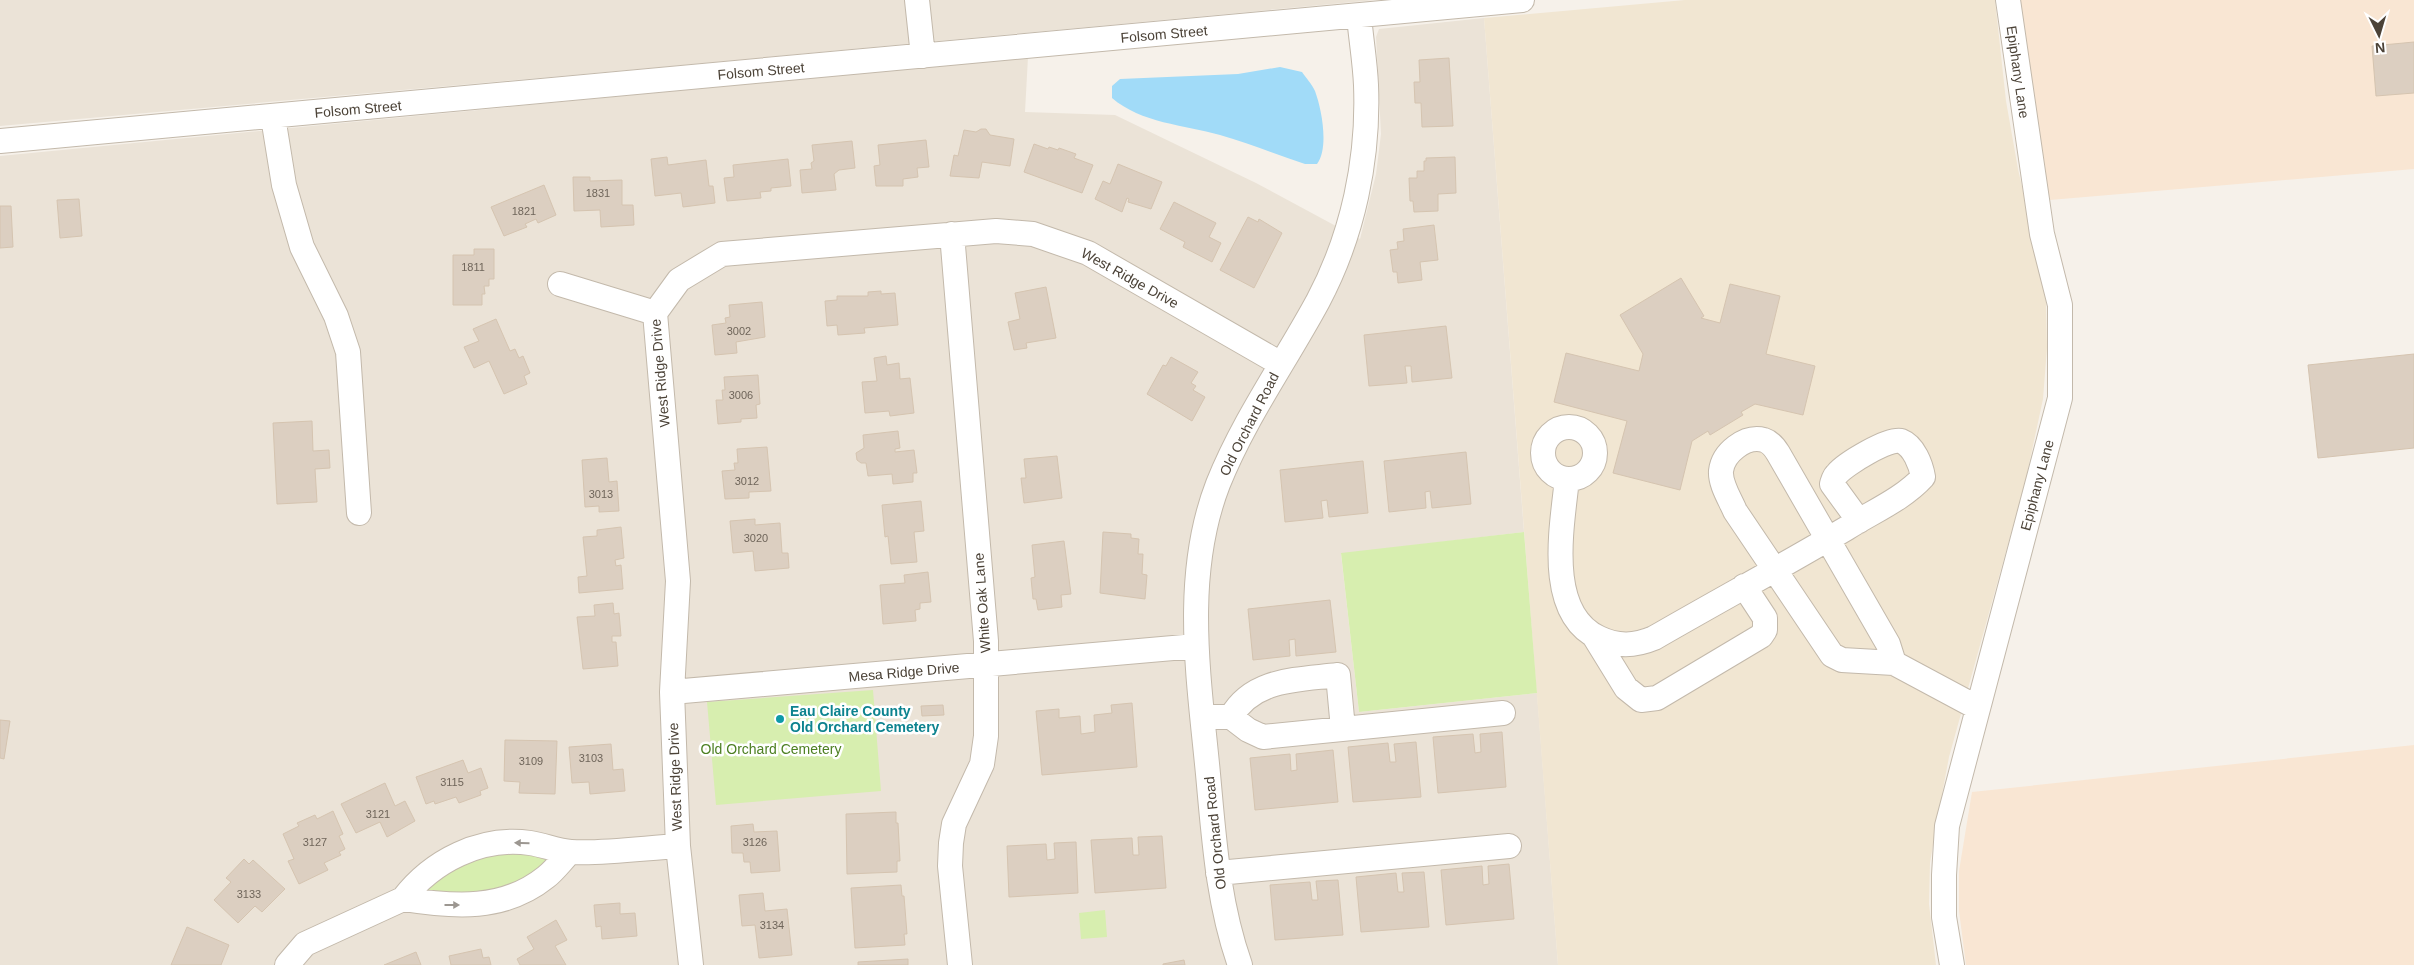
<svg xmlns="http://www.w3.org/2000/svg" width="2414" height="965" font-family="Helvetica,sans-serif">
  <rect width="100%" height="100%" fill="#f6f1ea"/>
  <!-- residential -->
  <path fill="#ebe3d7" d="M0,0H1375L662,67L0,126Z
    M1484,18L1524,532L1341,554L1359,712L1537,693L1558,965H0V156L1028,57L1025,112L1115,115L1256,183L1360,239L1376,174L1381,134L1376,37L1379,29Z"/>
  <!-- commercial -->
  <path fill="#f9e6d3" d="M2019,0H2414V169L2050,200L2031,103Z
    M2414,745V965H1966L1959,911V871L1972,792Z"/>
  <!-- education -->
  <path fill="#f1e6d2" d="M1685,0H1995L2006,101L2018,169L2042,274L2046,302L2047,348L2043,399L2025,483L1949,757L1937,821L1930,863L1929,904L1936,965H1558L1484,18Z"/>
  <!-- green -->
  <path fill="#d7eeaf" d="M1524,532L1537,693L1359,712L1341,553Z
    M873,690L881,791L716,805L707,702Z
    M508,849L552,858L530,879L493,895L425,893C446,863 475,858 508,849Z
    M1105,910L1107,937L1081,939L1079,913Z"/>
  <!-- water -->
  <path fill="#a1dbf8" d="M1280,67L1302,72C1306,78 1312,84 1315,91C1322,110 1329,148 1317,164H1305C1277,155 1249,143 1220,135C1184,125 1141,123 1112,98V86L1120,79L1238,74Z"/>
  <!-- building -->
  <path fill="#dccfc1" stroke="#d5c4b0" d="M2414,42V93L2376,96L2372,46Z
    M1449,58L1453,126L1422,127L1421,103H1415L1414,82H1420L1419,60Z
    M981,129H986L990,135L1014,139L1010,166L982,162L979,178L950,176L954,155L958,156L964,130L976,132Z
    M926,140L929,167L917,168L918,177L903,179V186H876L874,166L880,165L878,145Z
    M852,141L855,168L839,170L834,174L836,190L802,193L800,170L812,169L811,163L814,161L812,145Z
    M1034,144L1048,149L1049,147L1058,150L1059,148L1076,154L1074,158L1093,165L1082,193L1024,172Z
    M667,157L668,165L706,160L709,186H713L715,203L683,207L681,193L655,196L651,159Z
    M1455,157L1456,193L1438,194V211L1414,212L1413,201H1410L1409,178H1417V171H1424V161H1426V158Z
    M788,159L791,186L771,188V191L760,192L761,198L727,201L724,178L734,177L733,165Z
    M1118,164L1162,182L1151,209L1128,202L1129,199L1127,198L1122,212L1095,199L1103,181L1110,184Z
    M573,177H590V181L622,180V205H633L634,225L601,227L600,210L574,211Z
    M544,185L556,215L538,223L536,219L525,224L527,227L504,236L491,207Z
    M79,199L82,236L60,238L57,200Z
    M1174,202L1216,223L1209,237L1221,243L1212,262L1183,247L1185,242L1160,229Z
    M0,206H11L13,247L0,248Z
    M1248,217L1258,222L1259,219L1282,233L1254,288L1220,270Z
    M1434,225L1438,260L1420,262L1422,280L1398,283L1397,272H1393L1390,250L1398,249L1397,242L1404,241L1403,229Z
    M474,249H494V279H489V286H484L485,294H482V305H453V255H474Z
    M1681,278L1704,316L1701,318L1720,323L1730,284L1780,296L1766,354L1815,366L1803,415L1755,404L1741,412L1743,415L1710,435L1708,431L1692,441L1680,490L1613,473L1627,421L1554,402L1566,353L1639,371L1643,354L1620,315Z
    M1046,287L1056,338L1026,343L1027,348L1014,350L1008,322L1020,319L1015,293Z
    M881,291V294L895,293L898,325L864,328L865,333L838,335L837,325L827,326L825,301L837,300V296H868V292Z
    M762,302L765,337L736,342L737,353L715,355L712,325L726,323L725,318L730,317L729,305Z
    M496,319L510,351L515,349L519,358L523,356L530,373L524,376L527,384L504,394L489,361L474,368L464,347L479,341L473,329Z
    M1446,326L1452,378L1412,382L1411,366H1405L1407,383L1369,386L1364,335Z
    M2414,354V448L2318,458L2308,365Z
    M886,356L887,365L899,363L900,379L910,378L914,413L890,416L889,411L865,413L862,382L877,381L874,358Z
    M1171,357L1198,372L1191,383L1196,386L1193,390L1205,397L1192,421L1147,394L1163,365L1166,366Z
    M758,375L760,404L756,405L757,418L741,419V422L718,424L716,400H723L722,390H725L724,377Z
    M312,421L313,451L329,450L330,468L315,469L317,502L277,504L273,423Z
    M898,431L900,448L895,449V452L914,450L917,473H913V482L893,484L892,474L868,476L866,463H861L857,460L856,453L864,448L863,435Z
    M767,447L771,491L749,492V498L725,499L722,471L735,470L734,463H738L737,449Z
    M1466,452L1471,504L1432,508L1430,491L1425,492L1426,508L1389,512L1384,461Z
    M1057,456L1062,498L1024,503L1021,478H1026L1024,459Z
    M607,458L609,482L617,481L619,511L599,512V506L585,507L582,460Z
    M1363,461L1368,513L1329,517L1327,500L1321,501L1323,518L1285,522L1280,470Z
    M921,501L924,531L914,532L917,562L891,564L888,536L885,537L882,505Z
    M755,519V525L780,523L782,553H788L789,568L755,571L753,551L733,553L730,521Z
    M621,527L624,558L615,560L616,566L621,565L623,589L579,593L578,577L587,576L583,537L597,536V530Z
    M1103,532L1131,534V538L1139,539L1138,554H1143L1142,574L1147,575L1145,599L1100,593Z
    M1064,541L1071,594L1061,595L1062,607L1038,610L1036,599H1033L1031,578L1035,577L1032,545Z
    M928,572L931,602L920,603V609L915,610L916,621L883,624L880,585L905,583L904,575Z
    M1330,600L1336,652L1296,656L1295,639L1289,640L1290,656L1253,660L1248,609Z
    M613,603L614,614L619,613L621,636H612V642H616L618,666L583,669L577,617L595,616L594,605Z
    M1132,703L1137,767L1042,775L1036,711L1059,709V718L1080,716L1081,734L1095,732L1094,715L1112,713L1111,705Z
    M943,705L944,715L922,716L921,706Z
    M0,720L10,721L4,759L0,758Z
    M1502,732L1506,787L1438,793L1433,737L1473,734L1475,753L1481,752L1480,734Z
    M505,740L557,741L555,794L519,793L520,782L504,781Z
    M1416,742L1421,797L1353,802L1348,747L1388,743L1390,762H1396L1394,744Z
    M611,744L613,770L623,769L625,791L590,794L589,782L572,783L569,747Z
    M1333,750L1338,802L1255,810L1250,758L1290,754L1291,771L1297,770L1296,754Z
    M463,760L468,773L481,768L488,788L480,791L481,795L459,803L456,797L435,804L434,801L426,804L416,777Z
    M385,783L395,806L405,801L415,821L387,837L380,822L356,833L341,804Z
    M333,811L343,834L339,836L345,849L339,852L341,855L324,863L328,870L299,884L288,861L294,859L283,834L299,826L297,823L315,815L317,819Z
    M896,812V823H898L900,861H897V872L847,874L846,814Z
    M753,824L754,832L777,831L780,871L751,873L750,862H744L743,853H732L731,826Z
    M1162,836L1166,888L1095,893L1091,840L1132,838L1133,855H1139L1138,837Z
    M1076,842L1078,893L1009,897L1007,846L1046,844L1047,860L1055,859L1054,843Z
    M244,859L249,864L253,860L285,889L262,912L255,906L238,923L214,900L231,882L226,878Z
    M1509,864L1514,919L1446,925L1441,870L1482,866L1483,885L1489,884L1488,866Z
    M1424,872L1429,927L1361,932L1356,877L1396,873L1398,892H1404L1402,873Z
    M1338,880L1343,935L1275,940L1270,885L1310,882L1312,900H1318L1316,881Z
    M901,885L902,896H904L907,934H904L905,945L855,948L851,888Z
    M763,893L765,911L787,909L792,955L759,958L755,925L742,926L739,895Z
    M620,903V914L635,913L637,936L602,939L601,926L596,927L594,905Z
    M556,920L567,940L555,946L566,965H520L517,959L534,949L527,937Z
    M187,927L229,945L221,965H171Z
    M481,949L483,958L489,957L491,965H451L449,956Z
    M416,952L421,965H384Z
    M908,959V965H858V962Z
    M1184,960L1185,965H1163V964Z"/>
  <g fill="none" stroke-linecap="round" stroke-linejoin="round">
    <defs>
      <path id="minor" d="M917,0L923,56
        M273,117L284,185L302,247L336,316L348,352L359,513
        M0,141L1522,0
        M952,234L986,641V736L982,764L954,824L951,843L950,866L960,965
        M560,284L655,313
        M1543 453a26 26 0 1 1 52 0a26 26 0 1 1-52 0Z
        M1567,479C1562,527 1545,613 1599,638C1618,647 1635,646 1654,638C1718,601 1783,566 1847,528C1872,512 1903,499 1923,477C1921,465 1914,446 1901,441C1890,437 1845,464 1837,474C1834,476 1833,481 1832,484L1859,521
        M1594,636L1626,688L1641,700L1657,698L1761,636L1765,630V618L1744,586
        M1894,663L1842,660L1832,655L1735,511C1730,499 1720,484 1721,471C1723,453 1745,435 1764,440C1770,442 1775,448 1778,453L1888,644L1894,663L1978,708
        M672,692L1196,646
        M1203,717H1231L1248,730L1263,737L1503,713
        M1231,717C1253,678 1298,680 1338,675L1343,729
        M1218,873L1509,846
        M403,899C454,907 504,911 546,877C555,870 562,860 570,852
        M287,965L305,944L403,899C432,861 481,836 530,843C544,845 557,851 571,852C603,854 645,848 678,846
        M691,965L678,846L672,692L678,581L655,313L679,280L722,254L996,231L1033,234L1088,253L1281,364
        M1240,965C1218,903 1214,839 1208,774C1199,679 1182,577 1218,484C1244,419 1285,362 1318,301C1353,235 1369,159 1366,85C1365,62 1361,39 1359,16
        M1952,965L1944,917V875L1947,826L2060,398V305L2042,234L2008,0"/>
    </defs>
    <!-- minor casing -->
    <use href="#minor" stroke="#c3b9ab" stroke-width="26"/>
    <!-- minor -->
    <use href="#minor" stroke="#fff" stroke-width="24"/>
  </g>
  <!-- one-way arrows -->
  <defs><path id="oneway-solid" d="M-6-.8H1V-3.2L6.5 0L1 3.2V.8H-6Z" transform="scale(1.25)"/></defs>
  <g fill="#9c9791">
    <use href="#oneway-solid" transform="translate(522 843) rotate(-179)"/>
    <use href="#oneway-solid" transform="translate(452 905)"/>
  </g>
  <!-- markers -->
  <circle fill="#0f9aa8" stroke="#fff" stroke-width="2" cx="780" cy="719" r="5"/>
  <g text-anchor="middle" stroke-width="5" stroke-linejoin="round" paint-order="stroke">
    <!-- number labels -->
    <g font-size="11" fill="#6f655a">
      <text x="598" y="197">1831</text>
      <text x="524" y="215">1821</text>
      <text x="473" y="271">1811</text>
      <text x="739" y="335">3002</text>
      <text x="741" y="399">3006</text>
      <text x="747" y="485">3012</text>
      <text x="601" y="498">3013</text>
      <text x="756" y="542">3020</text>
      <text x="591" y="762">3103</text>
      <text x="531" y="765">3109</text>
      <text x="452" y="786">3115</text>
      <text x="378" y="818">3121</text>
      <text x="315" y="846">3127</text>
      <text x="755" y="846">3126</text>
      <text x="249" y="898">3133</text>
      <text x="772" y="929">3134</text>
    </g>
    <!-- street labels -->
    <g font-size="14" fill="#4b4237" stroke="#fff">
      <text transform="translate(1164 34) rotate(-5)" y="5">Folsom Street</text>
      <text transform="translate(761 71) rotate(-5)" y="5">Folsom Street</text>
      <text transform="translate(2018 72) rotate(82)" y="5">Epiphany Lane</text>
      <text transform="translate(358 109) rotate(-5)" y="5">Folsom Street</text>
      <text transform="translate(1130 278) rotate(29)" y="5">West Ridge Drive</text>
      <text transform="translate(660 373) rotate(-95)" y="5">West Ridge Drive</text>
      <text transform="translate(1249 424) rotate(-63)" y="5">Old Orchard Road</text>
      <text transform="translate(2037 485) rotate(-75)" y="5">Epiphany Lane</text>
      <text transform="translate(982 603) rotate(-94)" y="5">White Oak Lane</text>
      <text transform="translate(904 672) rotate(-5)" y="5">Mesa Ridge Drive</text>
      <text transform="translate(675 777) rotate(-92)" y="5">West Ridge Drive</text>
      <text transform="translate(1215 833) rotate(-96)" y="5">Old Orchard Road</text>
    </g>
    <!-- culture labels -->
    <g font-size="14" font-weight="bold" fill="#0d838f" stroke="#fff" text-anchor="start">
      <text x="790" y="716">Eau Claire County<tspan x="790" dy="16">Old Orchard Cemetery</tspan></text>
    </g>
    <!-- park labels -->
    <g font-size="14" fill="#4c7f21" stroke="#fff">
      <text x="771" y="754">Old Orchard Cemetery</text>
    </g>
  </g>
  <!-- north arrow -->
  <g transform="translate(2379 35) rotate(175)" stroke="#ffffff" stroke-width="4" paint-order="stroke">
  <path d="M0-4L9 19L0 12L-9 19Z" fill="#4b4237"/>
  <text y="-8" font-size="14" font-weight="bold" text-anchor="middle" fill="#4b4237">N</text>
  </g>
</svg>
